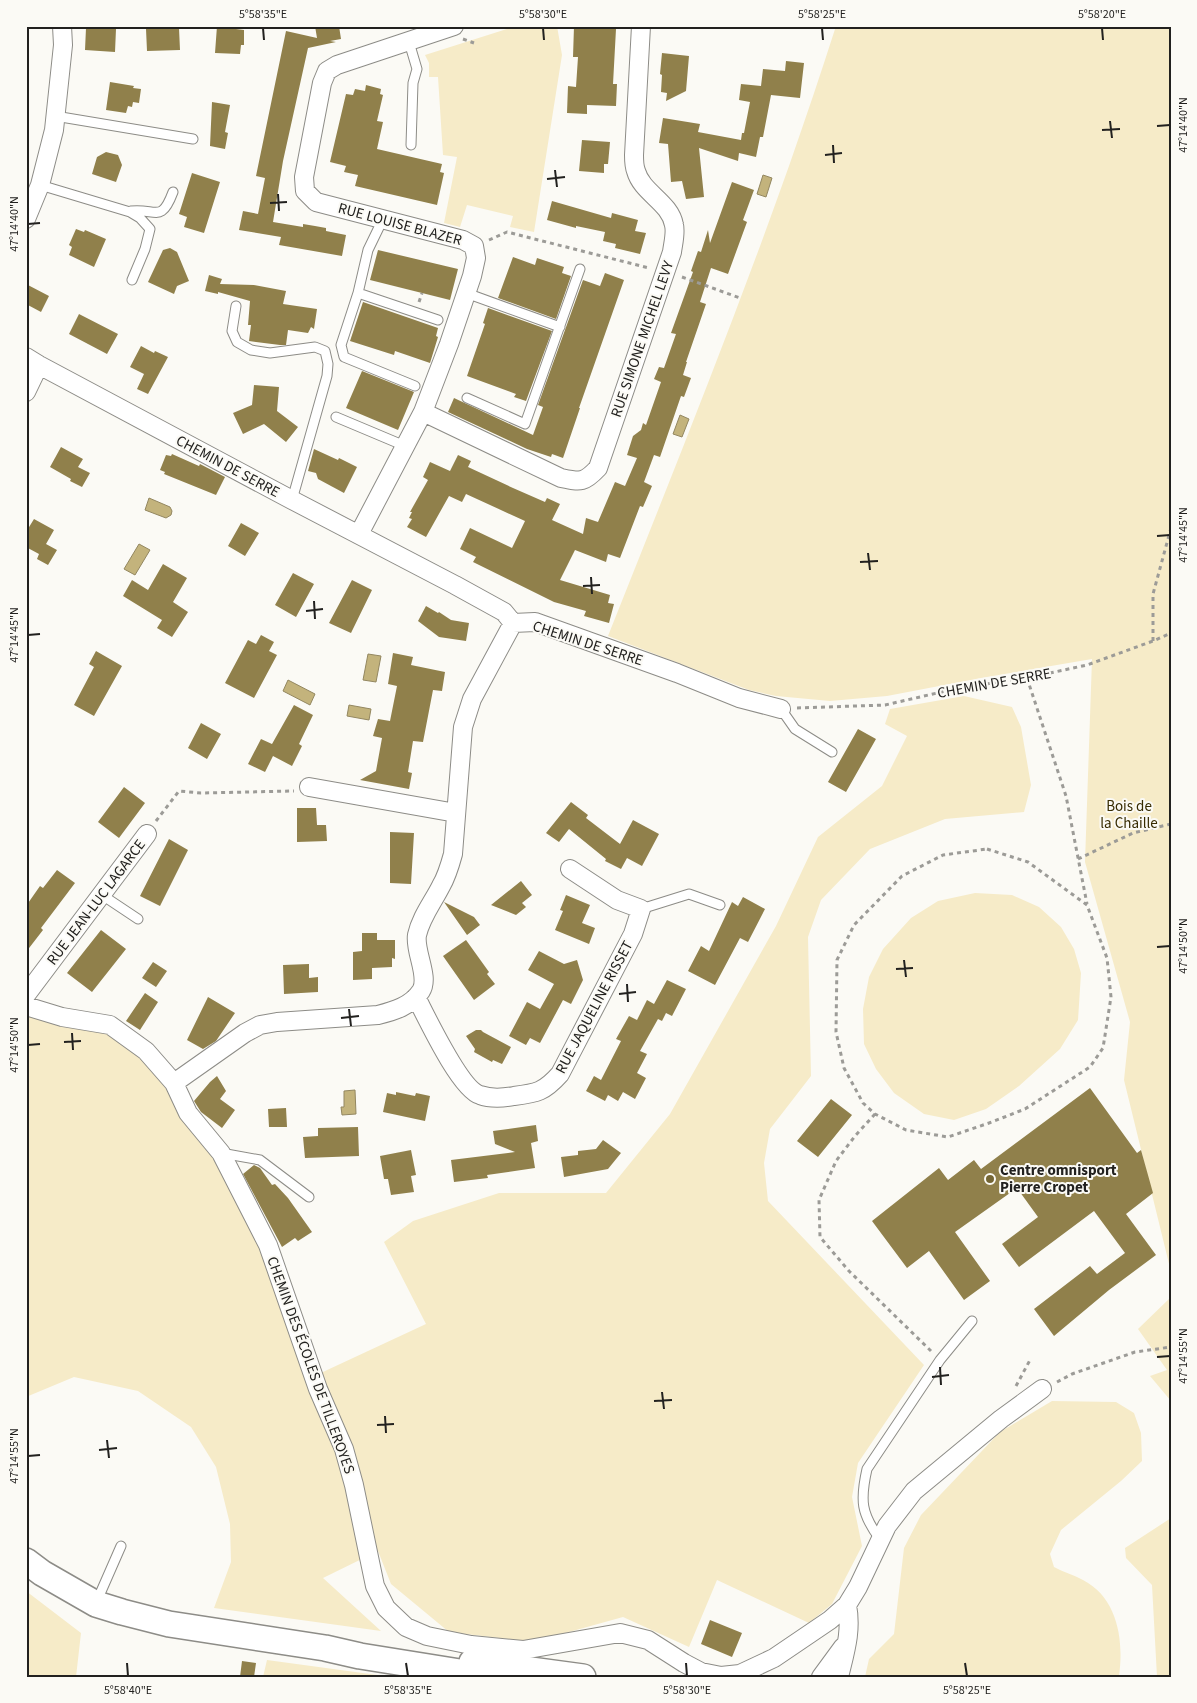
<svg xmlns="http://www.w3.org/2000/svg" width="1197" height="1703" font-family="'Source Sans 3',sans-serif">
  <rect width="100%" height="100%" fill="#fbfaf5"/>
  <!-- green -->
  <path fill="#f6ebc8" d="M557,26L562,55L534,232L510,227L513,216L467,205L460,227L444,223L457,157L443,155L438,77H429V63L425,55L513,27Z
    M836,26H1171V1272L1124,1080L1130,1022L1085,862L1092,659L981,678L887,696L830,701L776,696L749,690L608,636C670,480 733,324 789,166C805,120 821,73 836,26Z
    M964,696L1012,707L1021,727L1031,785L1024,812L945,819L870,849L821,900L808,937L811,1076L770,1129L764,1163L768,1201L924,1365L858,1463L852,1497L862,1546L832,1604L809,1623L717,1580L689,1647L623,1617L533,1642L449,1632L391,1584L378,1551L323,1578L381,1631L214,1608L231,1562L230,1524L216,1467L191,1427L138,1391L74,1377L26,1397V1014L63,1027L102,1029L132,1049L165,1086L179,1111L211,1153L266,1256L310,1378L426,1324L384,1242L413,1221L499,1193H606L670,1114L776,926L818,837L882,786L907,736L885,724L890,709Z
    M975,893L1012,895L1039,907L1061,927L1074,949L1081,973L1078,1020L1060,1049L1019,1086L986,1109L954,1120L924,1114L894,1093L876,1069L864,1044L863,1009L869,977L883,949L911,918L938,901Z
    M1171,1297V1401L1150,1376L1167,1370L1138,1329Z
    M1052,1401L1116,1402L1134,1413L1141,1433L1142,1461L1121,1481L1061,1530L1050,1554L1054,1567C1063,1572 1074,1575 1083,1580C1118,1598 1124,1641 1119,1676L865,1677L869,1659L894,1634L904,1548L921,1515L1000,1432Z
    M1171,1518V1677H1157L1152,1585L1126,1558L1125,1548Z
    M26,1591L81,1633L76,1677H26Z
    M267,1660L392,1677H263Z"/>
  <!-- water -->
  <path fill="#c3b37c" stroke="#938760" d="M763,175L772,178L766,197L757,194Z
    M680,415L689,419L682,437L673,434Z
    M149,498L170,507L172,511L171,515L166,518L145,510Z
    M139,544L150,550L135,575L124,569Z
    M368,654L381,656L376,682L363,680Z
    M288,680L315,694L310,705L283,691Z
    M349,705L371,709L369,720L347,716Z
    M355,1090L356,1114L342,1115L341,1107H344V1091Z"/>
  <!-- building -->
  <path fill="#90804b" d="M217,26H236V29L244,30V45H241L240,54L215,53Z
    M315,26H339L341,39L330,41L336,42L308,48L283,161L273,222L303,227V224L315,226L326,228V231L346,235L342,256L279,245L281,237L239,230L243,211L258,214L265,178L256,176L286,31L317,38Z
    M574,26H595V28L616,29L613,84H617L616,106L587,105V114L567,113L568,86L576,87L578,57H573Z
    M86,28L116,29L115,52L85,50Z
    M179,28L180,50L147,51L146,29Z
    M662,53L689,56L686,91L666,101L667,93L661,92L662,75L660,74Z
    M786,61L804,63L800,98L771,95L763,137H760L756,157L739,153L738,161L699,148L704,197L686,199L682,181L671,182L668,144L659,143L663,118L700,124L698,132L741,140L742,133H744L750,102L739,100L741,84L761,86L763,69L785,71Z
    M110,82L134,86L133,88L141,89L139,103L133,102L132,107L128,106L126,113L106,110Z
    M366,85L381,89L380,94L383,95L377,121L383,122L377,149L442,164L440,172L444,173L437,205L355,186L358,175L344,172L346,166L330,162L346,94L353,95L355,89L365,91Z
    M212,102L230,105L225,132L228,133L225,149L210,146Z
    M582,140L610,142L608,164H604V173L579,171Z
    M106,152L118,155L122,165L116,182L92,174L97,157Z
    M192,173L220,182L204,233L184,227L187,217L179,214Z
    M732,182L754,190L743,220L747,222L728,274L711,268L700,302L706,304L686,362H687L683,375L691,378L684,397L681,396L660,457L654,455L644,482L652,486L643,507L640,506L620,558L608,554L606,562L575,550L560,580L610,595L608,603L614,604L609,623L584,616L586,611L554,602L473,562L476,557L460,549L470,528L512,548L525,521L466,494L462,502L449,496L426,537L407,527L412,519L409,518L412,512H410L428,480L423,477L430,462L450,471L458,455L471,461L468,467L513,488L545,502L547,498L560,504L552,520L583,534L586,518L598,522L615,482L625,486L637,458L627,455L633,436L641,430L643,423L646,425L661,382L654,379L659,367L664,368L676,334L671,333L693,272L691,271L698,251L701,252L708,230L710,243Z
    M552,201L611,218L612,213L638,220L635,231L646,233L640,254L615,248L616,244L603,241L605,232L576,226V228L547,220Z
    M76,229L84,232L85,230L106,239L94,267L69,255L72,247L69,245Z
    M170,248L177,252L189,281L177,286L174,294L148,282L163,250Z
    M378,250L458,269L450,300L370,280Z
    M513,257L535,265L537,258L564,267L562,273L571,276L556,319L498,298Z
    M605,273L624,280L579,408H580L563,458L552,454L551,457L527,449L448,412L454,398L533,435L543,407L538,405L583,280L600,286Z
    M209,275L222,279L220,284L254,285L286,291L283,304L317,309L314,329L311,327L308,333L288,330L286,345H280L249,341L251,325H248L250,301L218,292V294L205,291Z
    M26,284L49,296L41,312L26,304Z
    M363,302L438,328L436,336L438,337L430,363L395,351L394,355L350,341Z
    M488,308L552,331L526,401L514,397L516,394L467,376L485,324L483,323Z
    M79,314L118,334L107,354L69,334Z
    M141,346L154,353L155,351L168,357L148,394L137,389L144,374L130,367Z
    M362,371L414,392L398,430L346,408Z
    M254,385L279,387L277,411L298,427L286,442L264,424L243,434L233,413L252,405Z
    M61,447L83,459L78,467L90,473L82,487L70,481L71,479L50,467Z
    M314,449L338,460L339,458L357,467L344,493L318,479L316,473L308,471Z
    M172,454L199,466L200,464L225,477L216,495L164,474L165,472L160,470L166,455L171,456Z
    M34,519L54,530L46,544L57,550L48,565L37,559L39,554L26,547V532Z
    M241,523L259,533L245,556L228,546Z
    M163,564L187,578L173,602L188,612L172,637L157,628L162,620L123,596L132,580L148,590Z
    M293,573L314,584L296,617L275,605Z
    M352,580L372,590L351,633L329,623Z
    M426,606L438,613L439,612L451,620L469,623L466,641L439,637L418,621Z
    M261,635L274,642L269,651L277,655L254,698L225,683L248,640L256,644Z
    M96,651L122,666L94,716L74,705L94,667L89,664Z
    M393,653L413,657L411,665L445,672L442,691L433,690L423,742L413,741L408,772L412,773L409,789L360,780L376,771L382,738L373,736L378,719L390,721L397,686L388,684Z
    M294,705L313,715L299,744L302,746L292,766L273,756L265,772L248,764L261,739L272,744Z
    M201,723L221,734L207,759L188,748Z
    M858,729L876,739L846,792L828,782Z
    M124,787L145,803L119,838L98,822Z
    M571,802L588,815L586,818L620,844L633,820L659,834L642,866L627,858L621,869L605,861L606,859L569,829L559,842L546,833Z
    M297,808H316L317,825H326L327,841L297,842Z
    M390,832L414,833L411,884L390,883Z
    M169,839L188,850L160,906L140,896Z
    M57,870L75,883L41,928L43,930L26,952V906L40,886L43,888Z
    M521,881L532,895L522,903L526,907L516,915L491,905Z
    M566,895L590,905L582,923L595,928L589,944L555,930L563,911L560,910Z
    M743,897L765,909L748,942L740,938L715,985L688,971L701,946L709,951L732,902L738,906Z
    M444,902L474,917L480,925L467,935Z
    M101,930L126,949L92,992L67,973Z
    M362,933H377V940H395V959L392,958V967L372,968V979L353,980V952L362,951Z
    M466,940L489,972L487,974L495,984L474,1000L443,956Z
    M539,951L564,964L577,960L583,980L571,1004L563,1000L540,1043L530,1038L526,1045L509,1036L527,1002L540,1009L554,984L528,970Z
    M153,962L167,971L156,987L142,978Z
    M309,964V978L318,977V992L284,994L283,965Z
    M667,980L686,989L672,1016L666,1013L662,1021L658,1019L640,1051L647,1054L637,1073L646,1078L635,1099L623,1092L618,1101L608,1095L605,1101L586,1091L594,1076L601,1080L621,1041L616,1039L629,1016L637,1020L647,1000L654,1004Z
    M145,993L158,1002L140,1030L126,1021Z
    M208,997L235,1013L216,1041L203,1049L187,1040Z
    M476,1030H481L483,1032L511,1047L502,1064L493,1060L492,1062L474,1052L475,1049L466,1036Z
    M217,1076L226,1091L220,1099L235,1110L222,1128L201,1112L194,1101L210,1082Z
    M1090,1088L1137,1153L1141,1150L1153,1193L1126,1214L1156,1255L1109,1290L1054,1336L1034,1309L1090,1266L1097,1274L1125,1253L1094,1211L1019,1267L1002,1244L1038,1217L1017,1188L955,1232L990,1281L964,1300L929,1251L907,1268L872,1221L939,1168L948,1180L974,1160L981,1169Z
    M396,1092L415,1096L416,1093L430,1096L425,1121L383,1112L387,1093L396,1095Z
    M831,1099L852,1115L818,1157L797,1141Z
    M286,1108L287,1127H269L268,1109Z
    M536,1125L538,1141L531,1143L535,1168L487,1175L488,1178L454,1182L451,1160L515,1152L495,1144L493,1131Z
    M358,1127L359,1156L305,1158L303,1137L318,1136V1128Z
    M603,1140L621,1153L608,1169L564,1177L561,1157L578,1155V1151L596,1149Z
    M411,1150L416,1175L411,1176L414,1192L391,1195L388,1179H384L380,1156Z
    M254,1165L260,1168L272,1185L275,1184L288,1198L312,1232L298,1241L295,1238L282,1247L243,1174Z
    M710,1620L742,1633L732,1657L701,1644Z
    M242,1661L256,1663L254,1677H240Z"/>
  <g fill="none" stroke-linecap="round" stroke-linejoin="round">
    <defs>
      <path id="lane" d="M409,42L417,69L413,83L411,145
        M55,116L193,139
        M40,185L130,212L140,218L150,229L145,249L132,280
        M131,211C156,208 161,224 173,192
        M383,219L368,250L358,293L341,345L344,357L415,386
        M358,293L438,320
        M466,293L560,327
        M236,306L232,331L237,342L251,350L270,353L315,347L325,351L328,364L327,376L292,500
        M467,398L525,424L580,269
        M336,417L405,446
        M781,709L795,729L832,752
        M102,895L138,919
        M641,909L689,894L720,905
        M221,1153L260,1160L309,1197
        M880,1539C861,1514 860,1500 867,1469L940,1360L972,1321
        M96,1603L121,1546"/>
      <path id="street" d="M26,219L40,185L54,130L63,45L62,26
        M26,357L39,365L292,500L455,585L504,612L513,623
        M26,392L39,365
        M423,412L561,478C581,482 584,483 598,468L672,252C673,244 676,233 674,225C670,202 642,193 636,171C634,166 634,160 634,155L641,26
        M359,534L423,412L449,344L472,276L476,258L474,246L463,240L316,202L305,191L304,177L322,83L327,71L337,65L454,26
        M513,623L535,622L677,673L739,698L781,709
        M309,787L456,813
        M26,995L147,834
        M416,997C427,1018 460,1089 480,1095C491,1099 503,1098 514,1096C537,1093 544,1092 560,1074L633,934L641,909L617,900L570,869
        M26,1006L62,1017L110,1025L146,1051L174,1083L188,1113L221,1153L268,1245L318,1389L344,1449L354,1485L375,1586L386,1608L406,1627L427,1636L471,1645L523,1650L620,1633L648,1640L684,1663L701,1672L721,1676L740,1674L774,1658L830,1620L847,1605L858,1587L887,1526L914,1491L1001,1419L1042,1389
        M174,1083L245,1033L260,1025L277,1022L378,1015C394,1011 411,1006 421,991C430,977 414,951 417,935C421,917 433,902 441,886C447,876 450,865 453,854L463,727L472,699L513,623
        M821,1677L843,1647
        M839,1677C845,1652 852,1631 847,1605"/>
      <path id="secondary" d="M26,1561L42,1573L96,1604L122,1612L169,1624L325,1648L360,1656L491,1677
        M472,1662L583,1677"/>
    </defs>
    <!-- lane casing -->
    <use href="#lane" stroke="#8d8c87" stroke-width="11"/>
    <!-- street casing -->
    <use href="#street" stroke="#8d8c87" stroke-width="20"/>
    <!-- secondary casing -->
    <use href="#secondary" stroke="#8d8c87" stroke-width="28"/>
    <!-- path -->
    <path stroke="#9c9b97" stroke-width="3" stroke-dasharray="4 4" stroke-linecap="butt" d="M463,39L474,43
      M489,240L507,232L649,268
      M682,277L740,298
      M419,302L422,293
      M1153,641V594L1171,528
      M1027,678L1066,796L1087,904
      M797,708L885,705L959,688L1027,678L1087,665L1153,641L1171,633
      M156,821L179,791L201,793L294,791
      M987,849L1028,862L1087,905L1107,958L1111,997L1103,1048L1090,1067L1025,1109L989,1123L948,1137L906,1130L875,1114L863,1103L844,1068L836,1032L837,960L854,925L902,876L943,855Z
      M1078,859L1133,833L1171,824
      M875,1114L855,1136L836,1161L819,1200L820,1237L849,1271L931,1351
      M1057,1382L1072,1374L1135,1352L1171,1347
      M1016,1386L1030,1360"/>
    <!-- lane -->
    <use href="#lane" stroke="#fff" stroke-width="9"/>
    <!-- street -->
    <use href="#street" stroke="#fff" stroke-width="18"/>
    <!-- secondary -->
    <use href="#secondary" stroke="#fff" stroke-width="25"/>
  </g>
  <!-- ticks -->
  <path fill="none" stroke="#22211f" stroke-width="2" d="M263,28L264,40M543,28L544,40M822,28L823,40M1102,28L1103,40M1110,121L1112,138M1157,126L1170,125M1102,130L1120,129M833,145L834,163M825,155L842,153M555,170L557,187M547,179L565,177M278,194L279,211M270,203L287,202M28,224L40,223M1157,536L1170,535M868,553L870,570M860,562L878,561M591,577L592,594M583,586L600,585M314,601L315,619M306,611L323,609M28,635L40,634M1157,947L1170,946M904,960L906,977M896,969L913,968M627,984L628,1002M619,994L636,992M349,1009L351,1026M341,1018L359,1016M72,1033L73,1050M64,1042L81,1041M28,1045L40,1044M1157,1357L1170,1356M940,1367L941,1385M932,1377L949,1375M662,1392L664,1409M654,1401L672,1400M385,1416L386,1433M377,1425L394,1424M107,1440L109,1458M99,1450L117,1448M28,1456L40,1455M127,1663L128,1676M406,1663L408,1676M686,1663L687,1676M965,1663L967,1676"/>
  <!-- markers -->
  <circle fill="#756634" stroke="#fbfaf5" stroke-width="2" cx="990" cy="1179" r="5"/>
  <g text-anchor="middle" stroke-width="4" stroke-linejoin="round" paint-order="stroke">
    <!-- street labels -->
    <g font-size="15" fill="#22211f" stroke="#fbfaf5">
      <text transform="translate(400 224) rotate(15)" y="5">RUE LOUISE BLAZER</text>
      <text transform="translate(642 339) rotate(-71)" y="5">RUE SIMONE MICHEL LEVY</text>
      <text transform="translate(228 466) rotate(28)" y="5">CHEMIN DE SERRE</text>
      <text transform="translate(588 643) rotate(18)" y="5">CHEMIN DE SERRE</text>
      <text transform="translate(994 683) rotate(-10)" y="5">CHEMIN DE SERRE</text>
      <text transform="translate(96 902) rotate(-53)" y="5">RUE JEAN-LUC LAGARCE</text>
      <text transform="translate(594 1007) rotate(-62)" y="5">RUE JAQUELINE RISSET</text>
      <text transform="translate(311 1365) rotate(70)" y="5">CHEMIN DES ÉCOLES DE TILLEROYES</text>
    </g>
    <!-- park labels -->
    <g font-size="15" fill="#372b00" stroke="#fbfaf5">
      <text x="1129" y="811">Bois de<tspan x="1129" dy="17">la Chaille</tspan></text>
    </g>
    <!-- poi labels -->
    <g font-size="15" font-weight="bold" fill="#22211f" stroke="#fbfaf5" text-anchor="start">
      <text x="1000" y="1175">Centre omnisport<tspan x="1000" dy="17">Pierre Cropet</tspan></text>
    </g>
  </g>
  <!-- border -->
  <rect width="1197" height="1703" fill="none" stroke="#fbfaf5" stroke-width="55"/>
  <rect x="28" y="28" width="1142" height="1648" fill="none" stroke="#22211f" stroke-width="2"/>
  <g font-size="12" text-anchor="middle" fill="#22211f">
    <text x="263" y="18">5°58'35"E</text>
    <text x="543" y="18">5°58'30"E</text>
    <text x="822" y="18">5°58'25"E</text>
    <text x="1102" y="18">5°58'20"E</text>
    <text transform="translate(1183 125) rotate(-90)" y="4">47°14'40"N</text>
    <text transform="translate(14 224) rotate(-90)" y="4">47°14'40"N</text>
    <text transform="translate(1183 535) rotate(-90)" y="4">47°14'45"N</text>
    <text transform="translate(14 635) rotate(-90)" y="4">47°14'45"N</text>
    <text transform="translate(1183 946) rotate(-90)" y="4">47°14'50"N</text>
    <text transform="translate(14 1045) rotate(-90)" y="4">47°14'50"N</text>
    <text transform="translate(1183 1356) rotate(-90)" y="4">47°14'55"N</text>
    <text transform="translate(14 1456) rotate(-90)" y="4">47°14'55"N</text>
    <text x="128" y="1694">5°58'40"E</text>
    <text x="408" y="1694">5°58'35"E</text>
    <text x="687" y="1694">5°58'30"E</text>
    <text x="967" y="1694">5°58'25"E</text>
  </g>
</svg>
